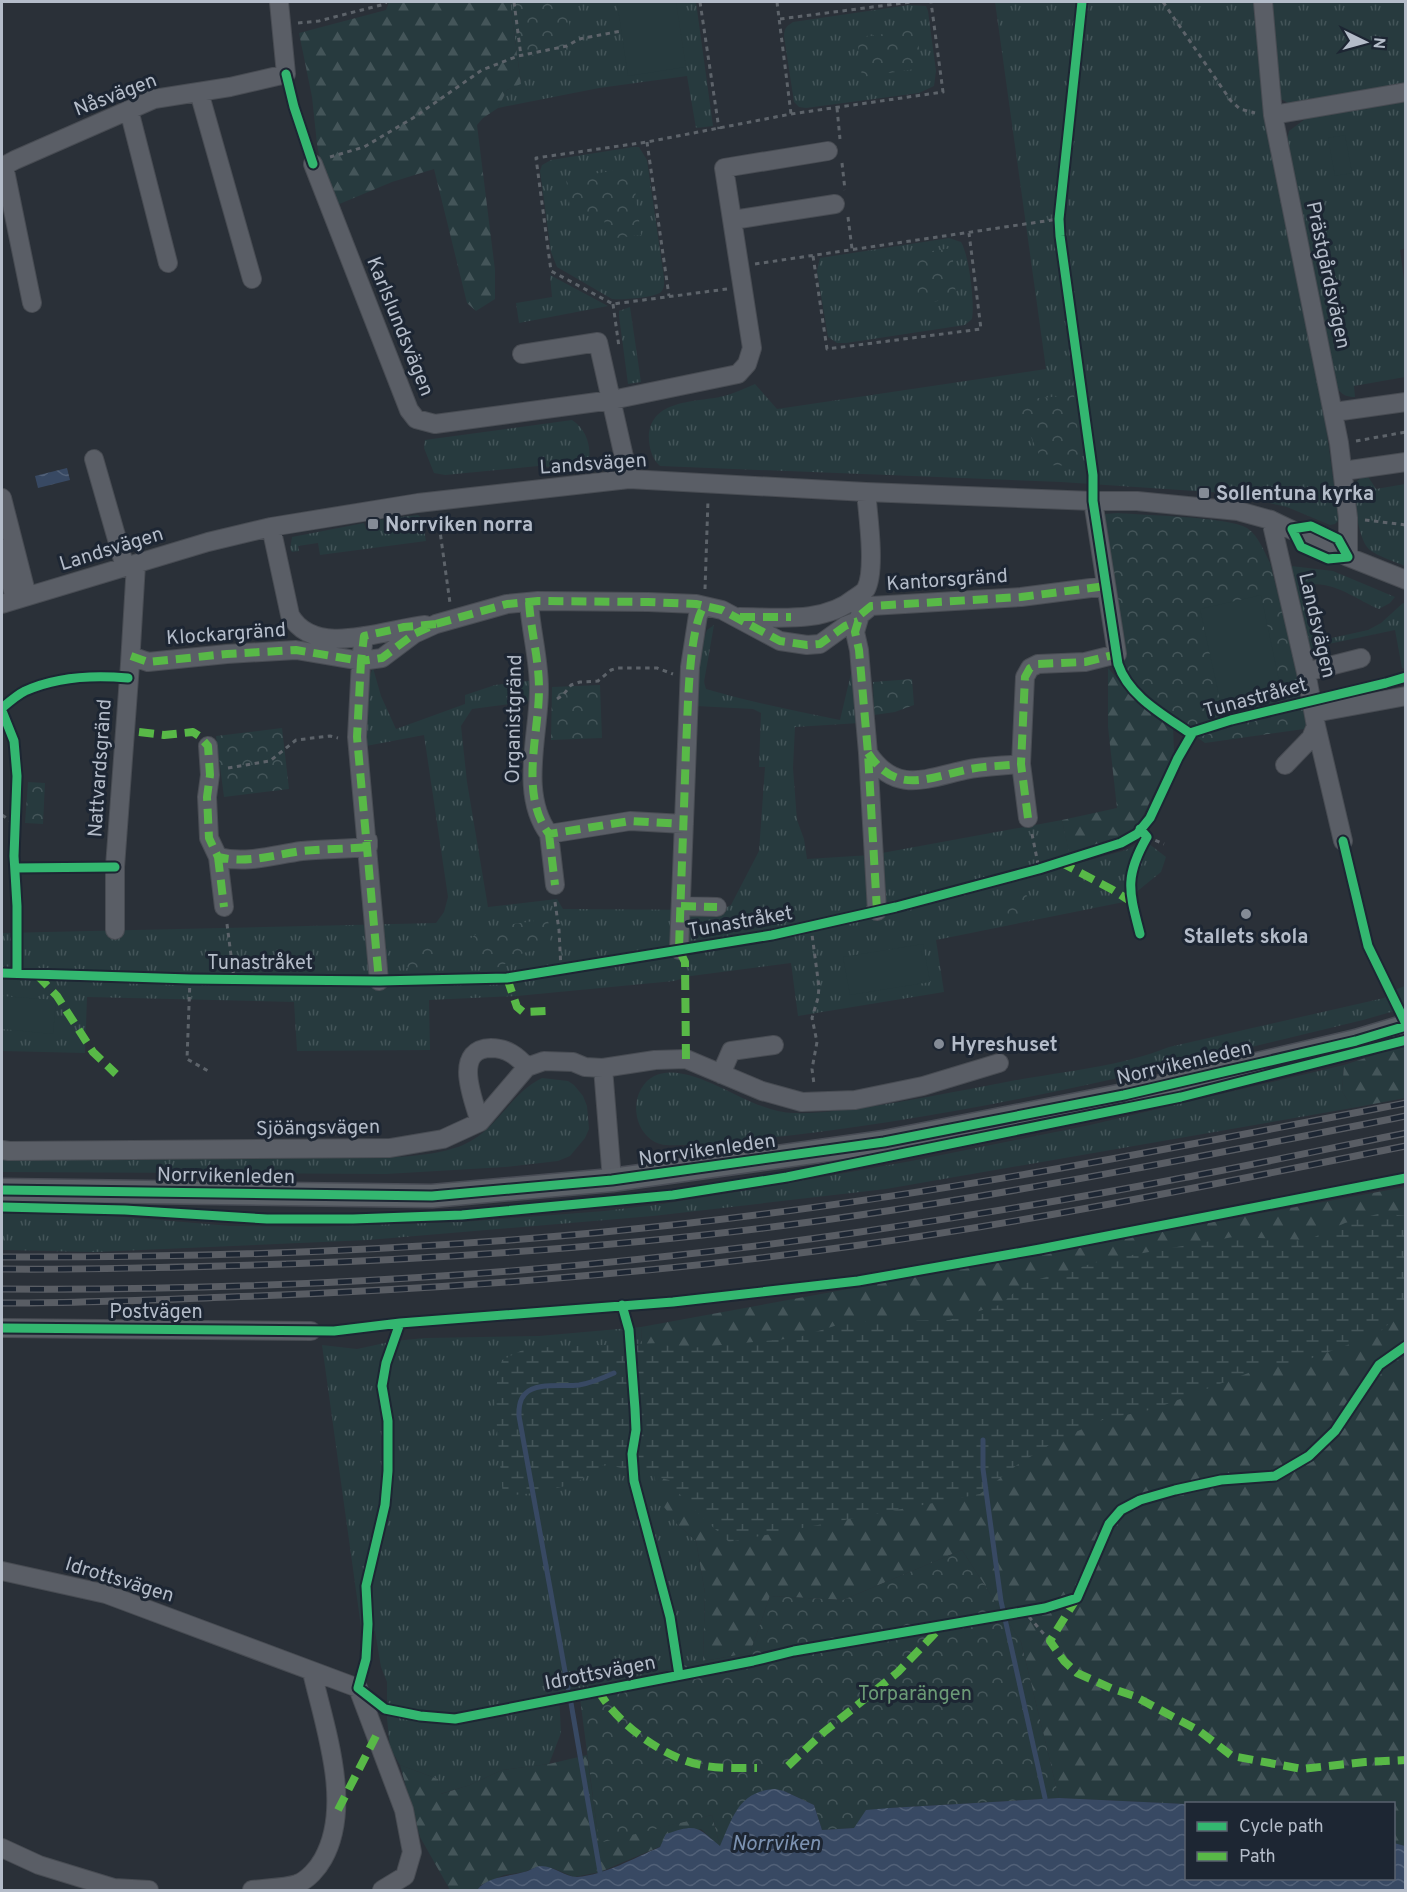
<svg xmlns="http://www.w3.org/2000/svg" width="1407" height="1892" font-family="Overpass,sans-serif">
  <defs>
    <pattern id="grass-tufts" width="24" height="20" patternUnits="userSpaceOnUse" patternTransform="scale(1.5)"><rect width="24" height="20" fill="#273a3e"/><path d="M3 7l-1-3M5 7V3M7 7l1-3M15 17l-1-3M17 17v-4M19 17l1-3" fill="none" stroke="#445559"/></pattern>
    <pattern id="forest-firs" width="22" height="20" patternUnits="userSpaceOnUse" patternTransform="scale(1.5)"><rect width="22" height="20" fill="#273a3e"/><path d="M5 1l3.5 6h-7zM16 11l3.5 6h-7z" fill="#445559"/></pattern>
    <pattern id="wetland-marsh" width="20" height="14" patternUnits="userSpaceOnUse" patternTransform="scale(1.5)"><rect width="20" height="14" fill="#273a3e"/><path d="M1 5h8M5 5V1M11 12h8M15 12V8" fill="none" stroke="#445559"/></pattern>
    <pattern id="park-crowns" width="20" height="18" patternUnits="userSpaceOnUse" patternTransform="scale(1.5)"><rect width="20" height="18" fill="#273a3e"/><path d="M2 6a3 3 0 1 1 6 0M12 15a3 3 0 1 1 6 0" fill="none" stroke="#445559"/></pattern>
    <pattern id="water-waves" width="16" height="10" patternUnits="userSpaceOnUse" patternTransform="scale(1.5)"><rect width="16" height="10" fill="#384963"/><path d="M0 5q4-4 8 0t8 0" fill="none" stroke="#526178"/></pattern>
  </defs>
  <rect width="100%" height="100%" fill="#2a3038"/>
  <!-- grass -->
  <path fill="url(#grass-tufts)" d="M510,2H696L713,126L696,128L687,76L599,88L498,108L507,90L521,83Z
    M995,2H1254L1264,118L1299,275L1324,413L1339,520L1335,524L1330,525L1287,507L1225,493L1061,482L660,466C653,460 650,451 649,441C647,398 696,403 724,396C735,393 745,388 755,384L777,409L1046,369Z
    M1268,2H1405V87L1292,105L1279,98Z
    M909,5L926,6L928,11L936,71L934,86L919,93L806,108L799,107L794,102L784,36C784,28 787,26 793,22Z
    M1405,102L1406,248L1400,250L1405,287V377L1354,386L1355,397C1347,397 1342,395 1337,388L1285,150L1289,131L1305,119Z
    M633,147H639L647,160L664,278C664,282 665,288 661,292C654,298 621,300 612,299L557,267L551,252L540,171L542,165L551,160Z
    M949,238L961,242C969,255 975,303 972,319L965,325L846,343H837L828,337L817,271L820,258Z
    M550,275L608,306L519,323L516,303L552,297Z
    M630,307L641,382L628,384L619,316V311Z
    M572,420C588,430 593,451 587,468L579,469L538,466L445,475L434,473L424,448L425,440L432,439Z
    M1367,475L1376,489L1405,484V566C1396,562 1373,555 1367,547C1358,536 1354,500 1353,486L1360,478Z
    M418,515L422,518L426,541L320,555L318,543L298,546L299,551L292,552L290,549L292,537L364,523L366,529L377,526V520Z
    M1291,566L1333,571L1395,597L1390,603L1379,609C1356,600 1331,578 1304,586L1302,588L1318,641L1368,630L1381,623L1403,603L1405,604V669L1402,668L1395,630L1319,646L1322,659L1314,658L1310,655Z
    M714,625L704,682L706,689C750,702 795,711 840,720L853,665L860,723L795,727L793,768L797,820L804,839L807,859L871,855L1062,820L1072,865L1126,850L1144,840L1166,857L1161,872L1124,902L936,940L944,992L798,1016L791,963L691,976L674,981L517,996L429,1000L430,1050L297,1051L294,1002L87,997L85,1053L2,1051V933L436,923L444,912L448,897L424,735L366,746C364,725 364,687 373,668L381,696L396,729L465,704V695L495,685L536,680L534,701L472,709L461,726L467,782L488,907L557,899L563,909L721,910L731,905L759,851L765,767H759L761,713L753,709L696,706L702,643L707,630Z
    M1405,986V1008L1363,1020C1145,1073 925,1128 700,1144C689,1144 671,1147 660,1144C638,1137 630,1108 641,1089C665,1047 732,1097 762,1106C772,1110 784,1113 794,1113C817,1114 839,1110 861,1108C910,1101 958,1091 1006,1082C1058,1072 1120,1067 1169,1047L1384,998L1397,989Z
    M1344,1065L1342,1091L1352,1108L886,1189L653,1216L368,1240L95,1252L2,1250V1213L112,1216L231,1226L312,1227L462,1222L604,1211L662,1204L773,1186L911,1161L1090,1125Z
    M542,1078L568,1081L574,1085L583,1096L587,1106L589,1129L585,1138L570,1156L558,1161L505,1167L386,1174L2,1172V1154C104,1156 207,1158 310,1157C355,1157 421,1162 463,1145C498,1130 510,1093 542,1078Z
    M641,1327L647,1427L677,1524L696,1541L705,1593L703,1661L579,1691L559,1693L561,1733L549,1764L502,1770L470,1785L440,1794L438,1779L400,1765L390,1748L387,1719V1682L381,1667L375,1631L362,1634L322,1345L357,1349L394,1341L425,1338L539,1336Z"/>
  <!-- forest -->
  <path fill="url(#forest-firs)" d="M389,2H510L521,84L507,90L498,108L483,118L477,125L495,270V299L476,311L467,303L434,169L392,182L337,205L322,170L317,144L312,97L299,33L386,10Z
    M1108,668L1136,700L1173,725L1174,752L1138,826L1125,837L1069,853L1062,820L1117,808L1108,727Z
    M1405,1045V1098L1352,1108L1342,1091L1344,1065Z
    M1405,1187V1846L1394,1843V1804H1186L1059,1798L1021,1642L962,1550L843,1600L770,1596L750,1653L703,1661L705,1593L696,1541L677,1524L658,1499L647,1427L641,1327Z
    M587,1755L599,1842L712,1815L720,1847L701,1829L600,1872L574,1877L555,1869L540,1866L524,1872L504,1875L481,1885L477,1890H450L420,1837L400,1765L438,1779L441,1794L470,1785L502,1770L549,1764Z"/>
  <!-- wetland -->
  <path fill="url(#wetland-marsh)" d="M1381,1213L1406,1216L1405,1309L1382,1330L1350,1344L1301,1362L1272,1364L1154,1409L1102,1420L1056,1441L1017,1465L980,1494L729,1542L686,1502L669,1480L605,1464L574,1484L535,1493L503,1496L494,1396L502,1360L527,1348L659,1343L680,1349L796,1338L847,1322L949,1320L999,1305L1026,1283L1104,1260L1233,1237L1308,1240L1345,1223Z"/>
  <!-- park -->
  <path fill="url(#park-crowns)" d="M512,2H566L573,49L520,57Z
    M916,29L922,68L862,77L857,38Z
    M632,168L641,235L607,239L603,212L571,215L566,178Z
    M952,248L956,298L919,304L913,254Z
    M1074,395L1082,466L1044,465L1018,409V400Z
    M1118,513C1142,515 1230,517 1247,528C1258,535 1264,551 1270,563L1302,688L1308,720L1304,729L1205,743C1182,725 1132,696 1124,668L1102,525L1105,514Z
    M912,679L914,705L895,712L874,715L873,682Z
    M600,685L602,738L551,740L552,687Z
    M282,728L289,789L224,797L216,736Z
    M28,782L45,783L43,824L25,823Z
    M1025,889L1031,913L1009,919L1003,895Z
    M548,919L551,946C540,949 529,951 518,955C511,957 506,965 499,967C477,973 465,957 471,938L485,928Z
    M433,946V967L406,968V948Z
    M962,1550L1021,1642L1059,1798L889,1808L854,1828L822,1830L814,1805L784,1791L731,1826L720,1847L712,1815L599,1843L579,1691L703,1661L750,1653L770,1596L843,1600Z"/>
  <!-- garden -->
  <path fill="#273a3e" d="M617,2H676L686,67L628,76Z
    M1345,135L1352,173L1335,176L1328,138Z
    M1261,595L1281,690L1221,705L1200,609Z
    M923,944L930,982L850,995L843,957Z
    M2,996L56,1000L53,1034L2,1029Z"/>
  <!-- water -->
  <path fill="url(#water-waves)" d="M67,468L70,480L38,488L35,476Z
    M775,1789L784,1791L814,1805L822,1830L854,1828L866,1810L889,1808L1059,1798L1186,1804V1878H1394V1843L1405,1846V1890H477C488,1876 508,1877 524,1872C530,1871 535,1866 541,1866C554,1866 565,1877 577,1877C605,1875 634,1858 660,1847L666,1834C698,1823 697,1827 720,1846C733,1817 739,1791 775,1789Z"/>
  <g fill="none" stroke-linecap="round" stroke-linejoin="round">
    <!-- stream -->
    <path stroke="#384963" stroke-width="5" d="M983,1440V1469L1001,1601L1045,1798
      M568,1688L519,1416C519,1409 519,1400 525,1394C536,1382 563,1387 579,1385C592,1383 603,1378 614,1373
      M571,1703L600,1872"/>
    <defs>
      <path id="minor" d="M1263,2L1273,115L1339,443L1348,518V557
        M199,92L252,279
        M129,110L168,263
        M1273,115L1406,92
        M313,164L409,410L416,419L435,424L612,400L738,374L747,364L752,348L724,168L828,151
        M4,166L32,303
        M2,167L15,160L154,99L230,87L286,74L279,2
        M733,220L835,204
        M522,354L598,342L629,479
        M1334,412L1406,402
        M94,459L125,567
        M1343,471L1406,462
        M2,498L27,596
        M1271,520L1306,672L1316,726L1311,738L1285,765
        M271,527L290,615C314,659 386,629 425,625
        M2,549L15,599
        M529,602C531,632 539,659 539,689C539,735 519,794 549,834L630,821L684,824
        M2,604L208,542L271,527L418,503L629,479L866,492L1093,501H1137L1238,511L1271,520L1348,557L1406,580
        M739,617C777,617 824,624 855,598C858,596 864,592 866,589C876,570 868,515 866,492
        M364,636L361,661L382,658L414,634L436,624L507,604L538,601L648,602L696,604L722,610L780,641L807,645L820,644L845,626L858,621
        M131,656L148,662L227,654L296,650L361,661L357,737L379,981
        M1306,672L1361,658
        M1314,713L1406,696
        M1316,726L1343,841
        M208,746L210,775L207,797L209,838L218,857C247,864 273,855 302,851C323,849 346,849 368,847V840
        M868,753C895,794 925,779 965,770C983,766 1003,766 1021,764
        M1028,818L1021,764L1025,677L1030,668L1038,664L1085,662L1117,654L1093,501
        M549,834L555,885
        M218,857L224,907
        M681,906L717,907
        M877,911L868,753L859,650L855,632L860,615L871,606L1021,597L1106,586
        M115,930V867L130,664L136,564
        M679,950L690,667L698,615L704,606
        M603,1068L612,1180
        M721,1074L731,1051L774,1045
        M480,1122C473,1099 452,1049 491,1048C507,1048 517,1056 527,1067
        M2,1150L9,1151L390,1148L443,1139L480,1122L527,1067L544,1061L573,1062L585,1067L603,1068L655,1060L686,1059L762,1091L802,1102L855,1100L923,1086L999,1063
        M2,1328L311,1331
        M2,1571L106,1594L358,1688L404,1810L412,1852L405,1876L382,1890
        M2,1848L39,1865L114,1888L149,1890
        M252,1890C266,1888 284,1888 297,1884C308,1880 318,1868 323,1859C353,1806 325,1728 312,1672"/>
      <path id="major" d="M2,1190L432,1196L612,1180L884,1142L1124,1095L1356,1041L1406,1026"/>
    </defs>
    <!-- minor casing -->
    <use href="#minor" stroke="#484c53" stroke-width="20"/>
    <!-- major casing -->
    <use href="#major" stroke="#484c55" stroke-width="25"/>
    <!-- path -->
    <path stroke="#5d636a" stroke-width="3" stroke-dasharray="4.5 4.5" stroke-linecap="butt" d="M514,2L521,56
      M700,2L719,129
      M777,2L791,114
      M1163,2L1231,101L1240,109L1255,113
      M780,19L911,2
      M298,23L319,21L385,4L386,2
      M837,108L840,139
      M647,142L669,296
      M330,157L364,147L413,118L482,70L518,56L567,46L579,39L621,31
      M842,163L845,190
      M848,217L852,249
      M813,256L827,349L981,329L969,233
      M755,264L1059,219
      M727,289L613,304L551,271L536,158L647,142L791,114L943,92L931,2
      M613,304L619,347
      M1356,441L1406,432
      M438,517L450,603
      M1365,520L1406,525
      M705,589L708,500
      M557,699L563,695L571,685L580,682L598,681L611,670L617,668H657L673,674
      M228,768L270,761L296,740L330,736L338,738
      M2,815L15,824
      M1032,834L1039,869
      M1147,837L1164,844
      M555,902L559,930L561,969
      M227,924L234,979
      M811,927L819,987L818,998L812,1018L817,1042L812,1069L814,1084
      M190,979L187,1059L210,1072
      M622,1305L629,1330L635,1409L636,1430L632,1454L634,1481L670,1617L679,1675
      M1023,1610L1050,1641"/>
    <!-- minor -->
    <use href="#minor" stroke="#5a5e66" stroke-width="18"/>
    <!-- major -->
    <use href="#major" stroke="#5c6168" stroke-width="22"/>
    <defs>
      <path id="rail" d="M2,1257C231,1258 462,1249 690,1223C931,1196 1168,1149 1406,1103
        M2,1269C96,1270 191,1267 286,1264C478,1257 670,1243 860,1215C1043,1188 1224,1152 1406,1116
        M2,1289C288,1291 576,1273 860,1232C967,1216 1075,1199 1182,1178C1257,1164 1331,1148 1406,1133
        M2,1303C87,1303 172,1299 257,1296C459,1288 660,1273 860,1245C1043,1220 1224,1182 1406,1146"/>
    </defs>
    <!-- rail casing -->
    <use href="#rail" stroke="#595d64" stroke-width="7"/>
    <!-- rail -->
    <use href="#rail" stroke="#1d2633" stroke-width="4.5" stroke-dasharray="14" stroke-linecap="butt"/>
    <!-- quiet -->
    <path stroke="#58b947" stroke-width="8" stroke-dasharray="15 8" stroke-linecap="butt" d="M529,602C531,632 539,659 539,689C539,735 519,794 549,834L630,821L684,824
      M740,617H791
      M436,624L404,627L364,636L361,661L382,658L414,634L436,624L507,604L538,601L648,602L696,604L722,610L780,641L807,645L820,644L845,626L858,621
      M131,656L148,662L227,654L296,650L361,661L357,737L379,981
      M139,732L164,735L193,732L199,736L208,746L210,775L207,797L209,838L218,857C247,864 273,855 302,851C323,849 346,849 368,847V840
      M868,753C895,794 925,779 965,770C983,766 1003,766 1021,764
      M1028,818L1021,764L1025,677L1030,668L1038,664L1085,662L1117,654
      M549,834L555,885
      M218,857L224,907
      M1060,862L1113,890L1133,903
      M681,906L717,907
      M877,911L868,753L859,650L855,632L860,615L871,606L1021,597L1106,586
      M37,975L57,996L93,1052L116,1074
      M507,978L517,1007L523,1012L548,1011
      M686,1059L685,962L679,950C681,882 684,814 686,747C688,714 688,631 704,606
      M1077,1598L1050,1641L1064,1661L1077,1673L1113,1689L1134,1696L1198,1730L1232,1756L1302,1769L1365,1762L1406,1760
      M598,1690C616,1723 664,1758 701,1765C719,1769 739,1768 757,1768
      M788,1766L824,1732L898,1672L941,1627
      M338,1810L376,1736"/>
    <defs>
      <path id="cycleway" d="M1082,2L1059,219L1060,236L1093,475V501L1118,664C1129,697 1164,715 1191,734
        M286,74L294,107L313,164
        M1311,526L1338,539L1348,557L1328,559L1301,547L1292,529Z
        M2,708C9,702 17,695 25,691C56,677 95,675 128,678
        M2,711L14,741L17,776L14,856L17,906V973
        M1343,841L1368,946L1406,1024
        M15,868L115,867
        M1140,934C1129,891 1124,877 1147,837L1140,829
        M2,973L190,979L379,981L507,978L772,935L896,907L1039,869L1121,843L1137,834L1150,818L1178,758L1193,732L1231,720L1386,683L1406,677
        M2,1190L432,1196L612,1180L884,1142L1124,1095L1356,1041L1406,1026
        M2,1207L125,1210L267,1219H353L462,1215L673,1195L787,1177L1181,1097L1406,1040
        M622,1305L629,1330L635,1409L636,1430L632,1454L634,1481L670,1617L679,1675
        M400,1323L386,1363L382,1386L388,1421V1471L385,1505L366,1586L368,1624L366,1659L358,1688L385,1709L420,1716L455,1719L753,1661L794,1651L1045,1608L1077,1598L1109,1524L1121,1510L1140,1500L1175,1490L1221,1480L1275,1476L1309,1456L1335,1431L1379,1365L1406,1346
        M2,1328L334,1331L400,1323L673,1302L858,1281L1040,1249L1406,1178"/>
    </defs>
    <!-- cycleway casing -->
    <use href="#cycleway" stroke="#1d2633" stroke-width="13"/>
    <!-- cycleway -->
    <use href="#cycleway" stroke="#33b770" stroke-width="9"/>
  </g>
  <!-- markers -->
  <g fill="#848b96" stroke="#1d2633" stroke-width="2">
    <rect x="1198" y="487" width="12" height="12" rx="3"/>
    <rect x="367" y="518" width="12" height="12" rx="3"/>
    <circle cx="1246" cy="914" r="6"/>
    <circle cx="939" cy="1044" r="6"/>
  </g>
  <g text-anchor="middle" stroke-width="6" stroke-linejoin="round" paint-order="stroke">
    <!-- street labels -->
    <g font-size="20" fill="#b4bcc9" stroke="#1d2633">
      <text transform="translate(115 94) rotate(-21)" y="7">Nåsvägen</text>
      <text transform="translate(1329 275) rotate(78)" y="7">Prästgårdsvägen</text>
      <text transform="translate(401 326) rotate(68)" y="7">Karlslundsvägen</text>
      <text transform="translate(593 463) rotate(-4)" y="7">Landsvägen</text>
      <text transform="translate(111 548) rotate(-17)" y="7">Landsvägen</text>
      <text transform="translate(947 579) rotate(-4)" y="7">Kantorsgränd</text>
      <text transform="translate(1318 625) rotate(77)" y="7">Landsvägen</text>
      <text transform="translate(226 633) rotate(-4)" y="7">Klockargränd</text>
      <text transform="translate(1255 697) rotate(-15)" y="7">Tunastråket</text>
      <text transform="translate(513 719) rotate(-89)" y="7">Organistgränd</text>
      <text transform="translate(99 768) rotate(-86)" y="7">Nattvardsgränd</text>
      <text transform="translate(740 921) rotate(-10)" y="7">Tunastråket</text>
      <text x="260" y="969">Tunastråket</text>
      <text transform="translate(1184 1062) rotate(-13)" y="7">Norrvikenleden</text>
      <text transform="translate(318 1127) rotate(-1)" y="7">Sjöängsvägen</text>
      <text transform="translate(707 1149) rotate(-8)" y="7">Norrvikenleden</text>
      <text transform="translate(226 1175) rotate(1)" y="7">Norrvikenleden</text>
      <text x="156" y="1318">Postvägen</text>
      <text transform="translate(120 1579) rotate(17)" y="7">Idrottsvägen</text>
      <text transform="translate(600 1672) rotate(-11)" y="7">Idrottsvägen</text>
    </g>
    <!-- poi labels -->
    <g font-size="20" font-weight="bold" fill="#b4bcc9" stroke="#1d2633" text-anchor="start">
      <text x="1216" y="500">Sollentuna kyrka</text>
      <text x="385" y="531">Norrviken norra</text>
      <text x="1246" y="943" text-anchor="middle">Stallets skola</text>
      <text x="951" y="1051">Hyreshuset</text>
    </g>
    <!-- park labels -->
    <g font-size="20" fill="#6b9a76" stroke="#1d2633">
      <text x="915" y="1700">Torparängen</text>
    </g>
    <!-- water labels -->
    <g font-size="21" font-style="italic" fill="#7c92b1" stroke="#1d2633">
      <text x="776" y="1850">Norrviken</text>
    </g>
  </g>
  <!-- border -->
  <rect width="1407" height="1892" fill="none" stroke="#b4bcc9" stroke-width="6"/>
  <!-- legend -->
  <rect x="1185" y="1802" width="210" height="78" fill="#1d2633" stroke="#59626f" stroke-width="1.5"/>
  <rect x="1197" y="1822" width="30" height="9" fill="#33b770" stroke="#59626f" stroke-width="1.5"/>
  <text x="1239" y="1832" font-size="18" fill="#b4bcc9">Cycle path</text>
  <rect x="1197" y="1852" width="30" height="9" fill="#58b947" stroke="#59626f" stroke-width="1.5"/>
  <text x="1239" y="1862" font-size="18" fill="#b4bcc9">Path</text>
  <!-- north arrow -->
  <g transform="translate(1365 42) rotate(95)" stroke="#1d2633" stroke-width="4.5" paint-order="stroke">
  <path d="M0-4.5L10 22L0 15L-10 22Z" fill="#b4bcc9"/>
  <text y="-9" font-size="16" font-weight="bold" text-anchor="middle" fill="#b4bcc9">N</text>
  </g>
</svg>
